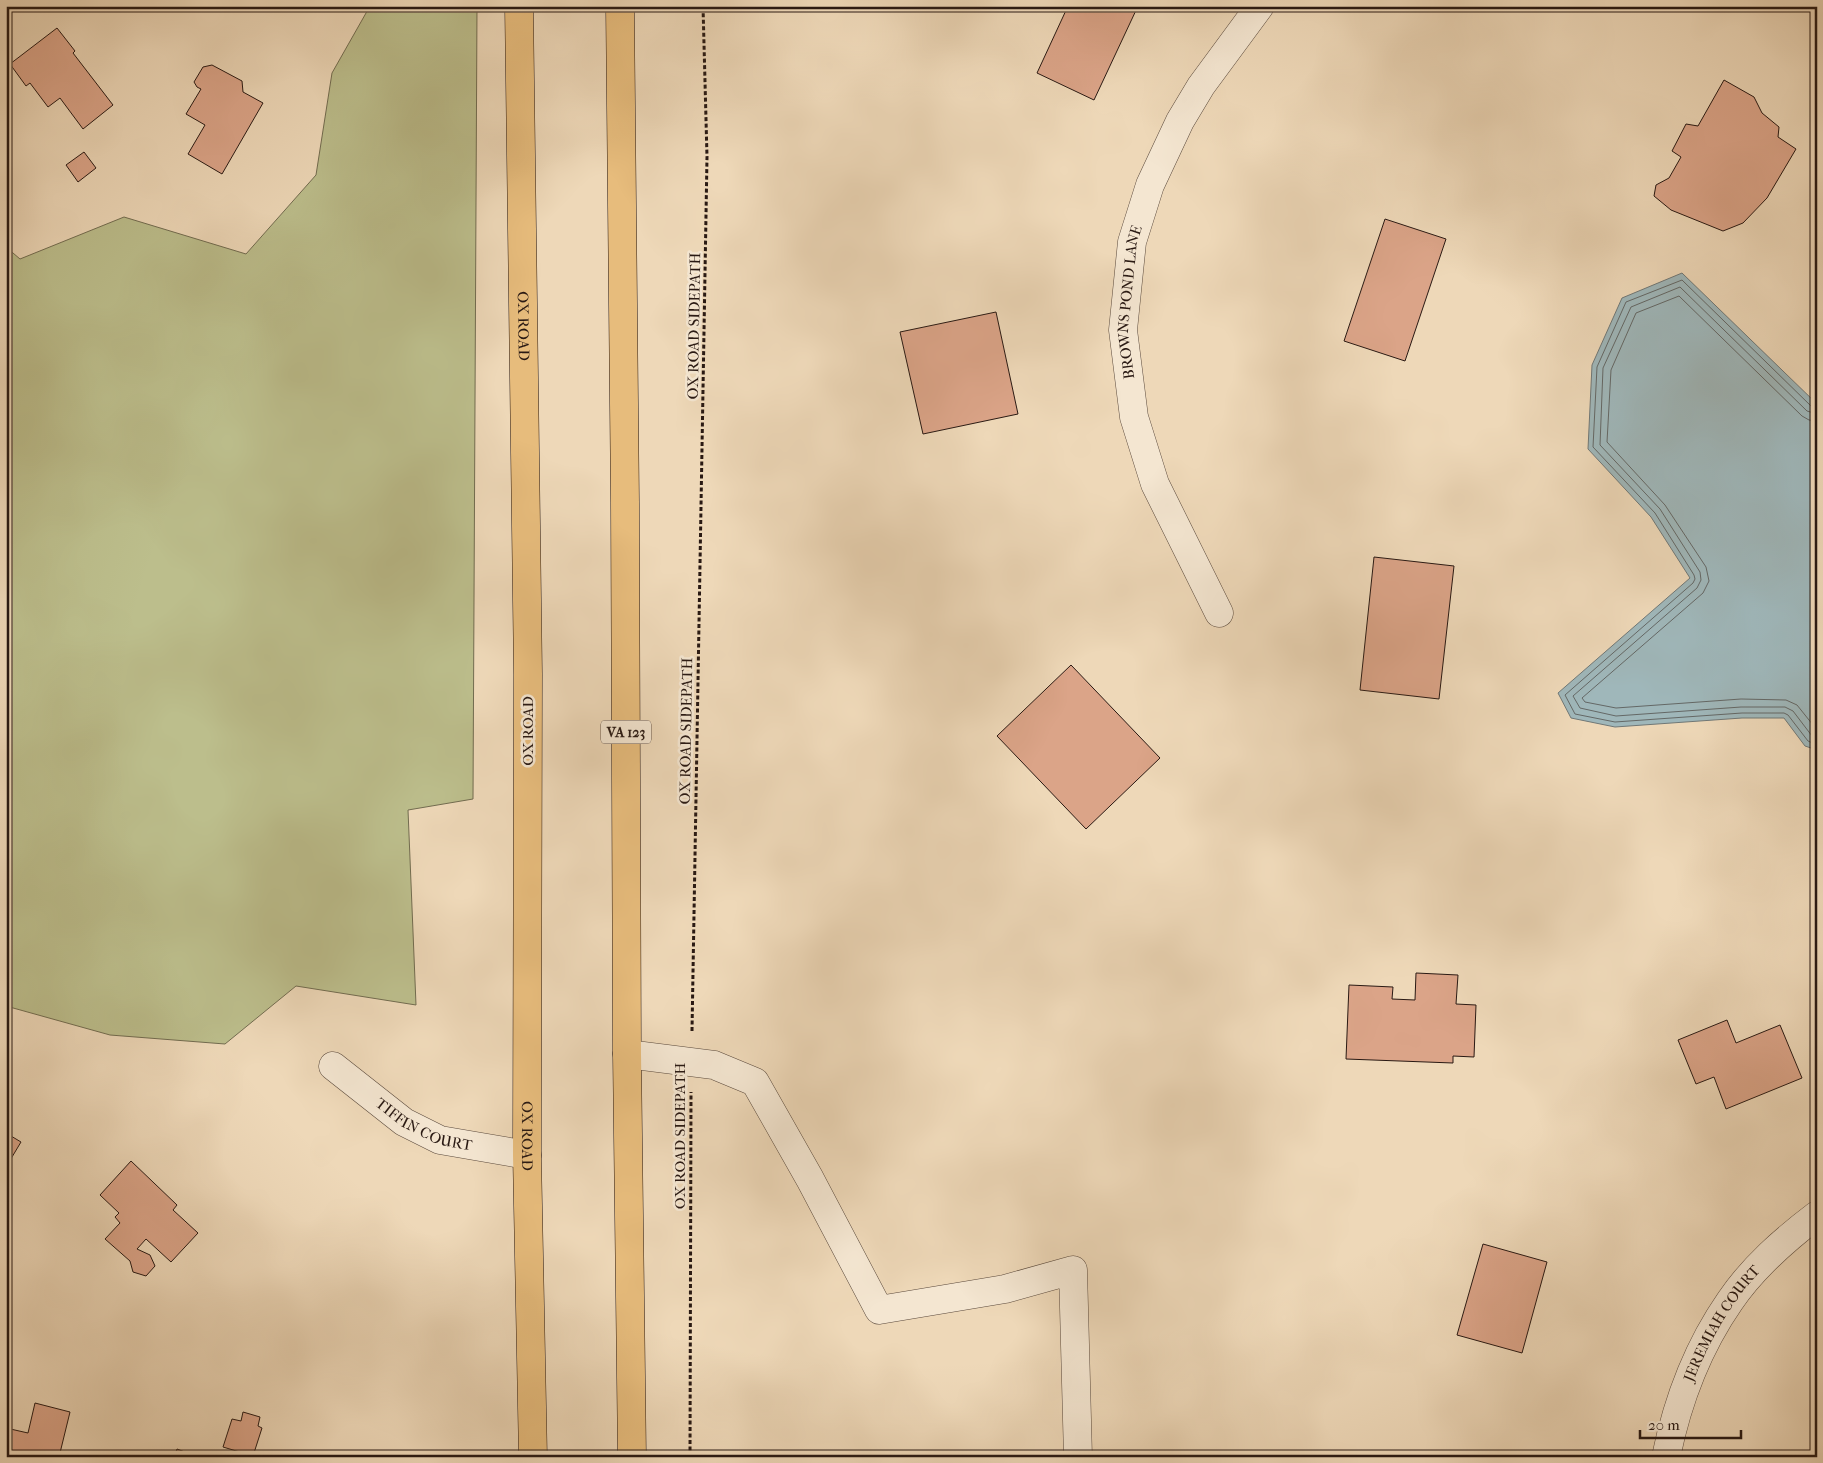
<svg xmlns="http://www.w3.org/2000/svg" width="1823" height="1463" font-family="'IM FELL French Canon',serif">
  <rect width="100%" height="100%" fill="#eed8b8"/>
  <filter id="stains"><feTurbulence type="fractalNoise" baseFrequency=".004" numOctaves="4"/><feColorMatrix values="0 0 0 0 .2 0 0 0 0 .09 0 0 0 0 .02 0 0 0 .5 -.17"/></filter>
  <radialGradient id="worn" r=".72"><stop offset=".6" stop-color="#630" stop-opacity="0"/><stop offset="1" stop-color="#630" stop-opacity=".3"/></radialGradient>
  <!-- green -->
  <path fill="#bcbe8c" stroke="#726c50" d="M370,6H477L473,799L408,810L416,1005L296,986L225,1044L110,1035L6,1006V247L20,259L124,217L246,254L316,175L332,73Z"/>
  <!-- water -->
  <path fill="#9fb7ba" stroke="#707877" d="M1682,273L1817,404V750L1805,746L1784,718H1742L1615,727L1571,718L1558,693L1690,578L1651,517L1588,449L1592,365L1622,298Z"/>
  <g fill="none" stroke-linecap="round" stroke-linejoin="round">
    <!-- shore -->
    <path stroke="#646866" stroke-width="1" d="M1817,408L1811,406L1682,280L1626,302L1597,367L1593,447L1655,513L1694,575L1695,579L1693,583L1565,695L1575,714L1615,722L1742,713H1784L1788,715L1808,741L1817,745
      M1817,414L1807,411L1680,287L1631,307L1603,368L1600,445L1660,509L1700,572L1701,580L1697,588L1573,696L1580,708L1616,716L1741,707H1785L1793,711L1812,736L1817,738
      M1817,421L1809,420L1802,416L1679,296L1636,313L1611,370L1607,442L1665,505L1706,567L1709,581L1703,593L1582,698L1585,702L1616,708L1741,699L1786,700L1797,705L1817,730"/>
  </g>
  <!-- building -->
  <path fill="#dba488" stroke="#291913" d="M1068,6H1138L1094,100L1037,73Z
    M57,28L75,51L73,53L113,105L83,129L60,98L48,107L30,83L26,86L10,64Z
    M212,65L242,81L243,92L263,103L222,174L188,154L205,125L186,114L201,89L197,87L194,82L203,67Z
    M1724,80L1754,97L1762,113L1779,127L1778,137L1796,149L1767,198L1743,223L1723,231L1671,210L1654,196L1656,185L1669,178L1681,157L1672,151L1686,124L1698,126Z
    M84,152L96,168L78,182L66,165Z
    M1385,219L1446,239L1405,361L1344,341Z
    M996,312L1018,414L923,434L900,332Z
    M1374,557L1454,566L1439,699L1360,690Z
    M1071,665L1160,758L1086,829L997,736Z
    M1416,973L1458,975L1456,1004L1476,1005L1474,1057L1453,1056V1063L1346,1059L1349,985L1393,987L1392,999L1415,1000Z
    M1727,1020L1736,1043L1780,1025L1802,1078L1726,1109L1714,1077L1696,1084L1678,1040Z
    M6,1133L21,1142L6,1167Z
    M131,1161L177,1205L173,1210L198,1233L171,1262L146,1239L137,1249L150,1255L155,1266L146,1276L133,1272L130,1261L105,1239L120,1223L115,1217L119,1213L100,1195Z
    M1483,1244L1547,1262L1522,1353L1457,1335Z
    M35,1403L70,1412L59,1457H6V1428L28,1433Z
    M243,1412L260,1417L258,1426L262,1428L253,1456L223,1447L232,1419L241,1421Z
    M177,1449L198,1457H174Z"/>
  <g fill="none" stroke-linecap="round" stroke-linejoin="round">
    <defs>
      <g id="minor">
        <path id="s1" d="M1219,613L1155,484L1134,417L1123,330L1132,242L1150,185L1180,121L1201,86L1260,6"/>
        <path d="M627,1054L714,1065L755,1082L810,1179L879,1310L1005,1289L1073,1270L1078,1457"/>
        <path id="s2" d="M333,1066L404,1122L440,1140L527,1155"/>
        <path id="s3" d="M1666,1457C1677,1403 1698,1347 1730,1301C1753,1267 1784,1240 1817,1215"/>
      </g>
      <g id="highway">
        <path id="s4" d="M519,6L528,674L527,1155L533,1457"/>
        <path d="M620,6L625,502L627,1054L632,1457"/>
      </g>
    </defs>
    <!-- minor casing -->
    <use href="#minor" stroke="#5a493c" stroke-width="29"/>
    <!-- highway casing -->
    <use href="#highway" stroke="#291913" stroke-width="29"/>
    <!-- path -->
    <path stroke="#291913" stroke-width="3" stroke-dasharray="4 2.5" stroke-linecap="butt" d="M692,1031L707,157L703,6
      M690,1457L691,1092"/>
    <!-- minor -->
    <use href="#minor" stroke="#f4e6d1" stroke-width="28"/>
    <!-- highway -->
    <use href="#highway" stroke="#e7bc7c" stroke-width="28"/>
  </g>
  <g text-anchor="middle" stroke-width="5" stroke-linejoin="round" paint-order="stroke">
    <!-- shield labels -->
    <rect fill="#f4e6d1" stroke="#66564c" stroke-width="1" x="601" y="720.5" width="50" height="23" rx="4"/>
    <g font-size="14" font-weight="bold" fill="#291913">
      <text x="626" y="737">VA 123</text>
    </g>
    <!-- street labels -->
    <g font-size="15" fill="#291913" stroke="#f4e6d1">
      <text dy="5" stroke="none"><textPath href="#s1" startOffset="330">BROWNS POND LANE</textPath></text>
      <text transform="translate(694 326) rotate(-89)" y="5">OX ROAD SIDEPATH</text>
      <text dy="5" stroke="none"><textPath href="#s4" startOffset="320">OX ROAD</textPath></text>
      <text transform="translate(528 731) rotate(-90)" y="5">OX ROAD</text>
      <text transform="translate(686 731) rotate(-89)" y="5">OX ROAD SIDEPATH</text>
      <text dy="5" stroke="none"><textPath href="#s2" startOffset="110">TIFFIN COURT</textPath></text>
      <text dy="5" stroke="none"><textPath href="#s4" startOffset="1130">OX ROAD</textPath></text>
      <text transform="translate(680 1136) rotate(-90)" y="5">OX ROAD SIDEPATH</text>
      <text dy="5" stroke="none"><textPath href="#s3" startOffset="146">JEREMIAH COURT</textPath></text>
    </g>
  </g>
  <!-- margin -->
  <rect width="1823" height="1463" fill="none" stroke="#eed8b8" stroke-width="25"/>
  <rect x="8" y="8" width="1808" height="1448" fill="none" stroke="#291913" stroke-width="2.5"/>
  <rect x="12" y="12" width="1798" height="1438" fill="none" stroke="#291913"/>
  <!-- scale -->
  <path d="M1640 1430v8h101v-8" fill="none" stroke="#291913" stroke-width="2.5"/>
  <text x="1648" y="1430" font-size="15" fill="#291913" stroke="#f4e6d1" stroke-width="4" paint-order="stroke">20 m</text>
  <rect width="100%" height="100%" filter="url(#stains)"/>
  <rect width="100%" height="100%" fill="url(#worn)"/>
</svg>
